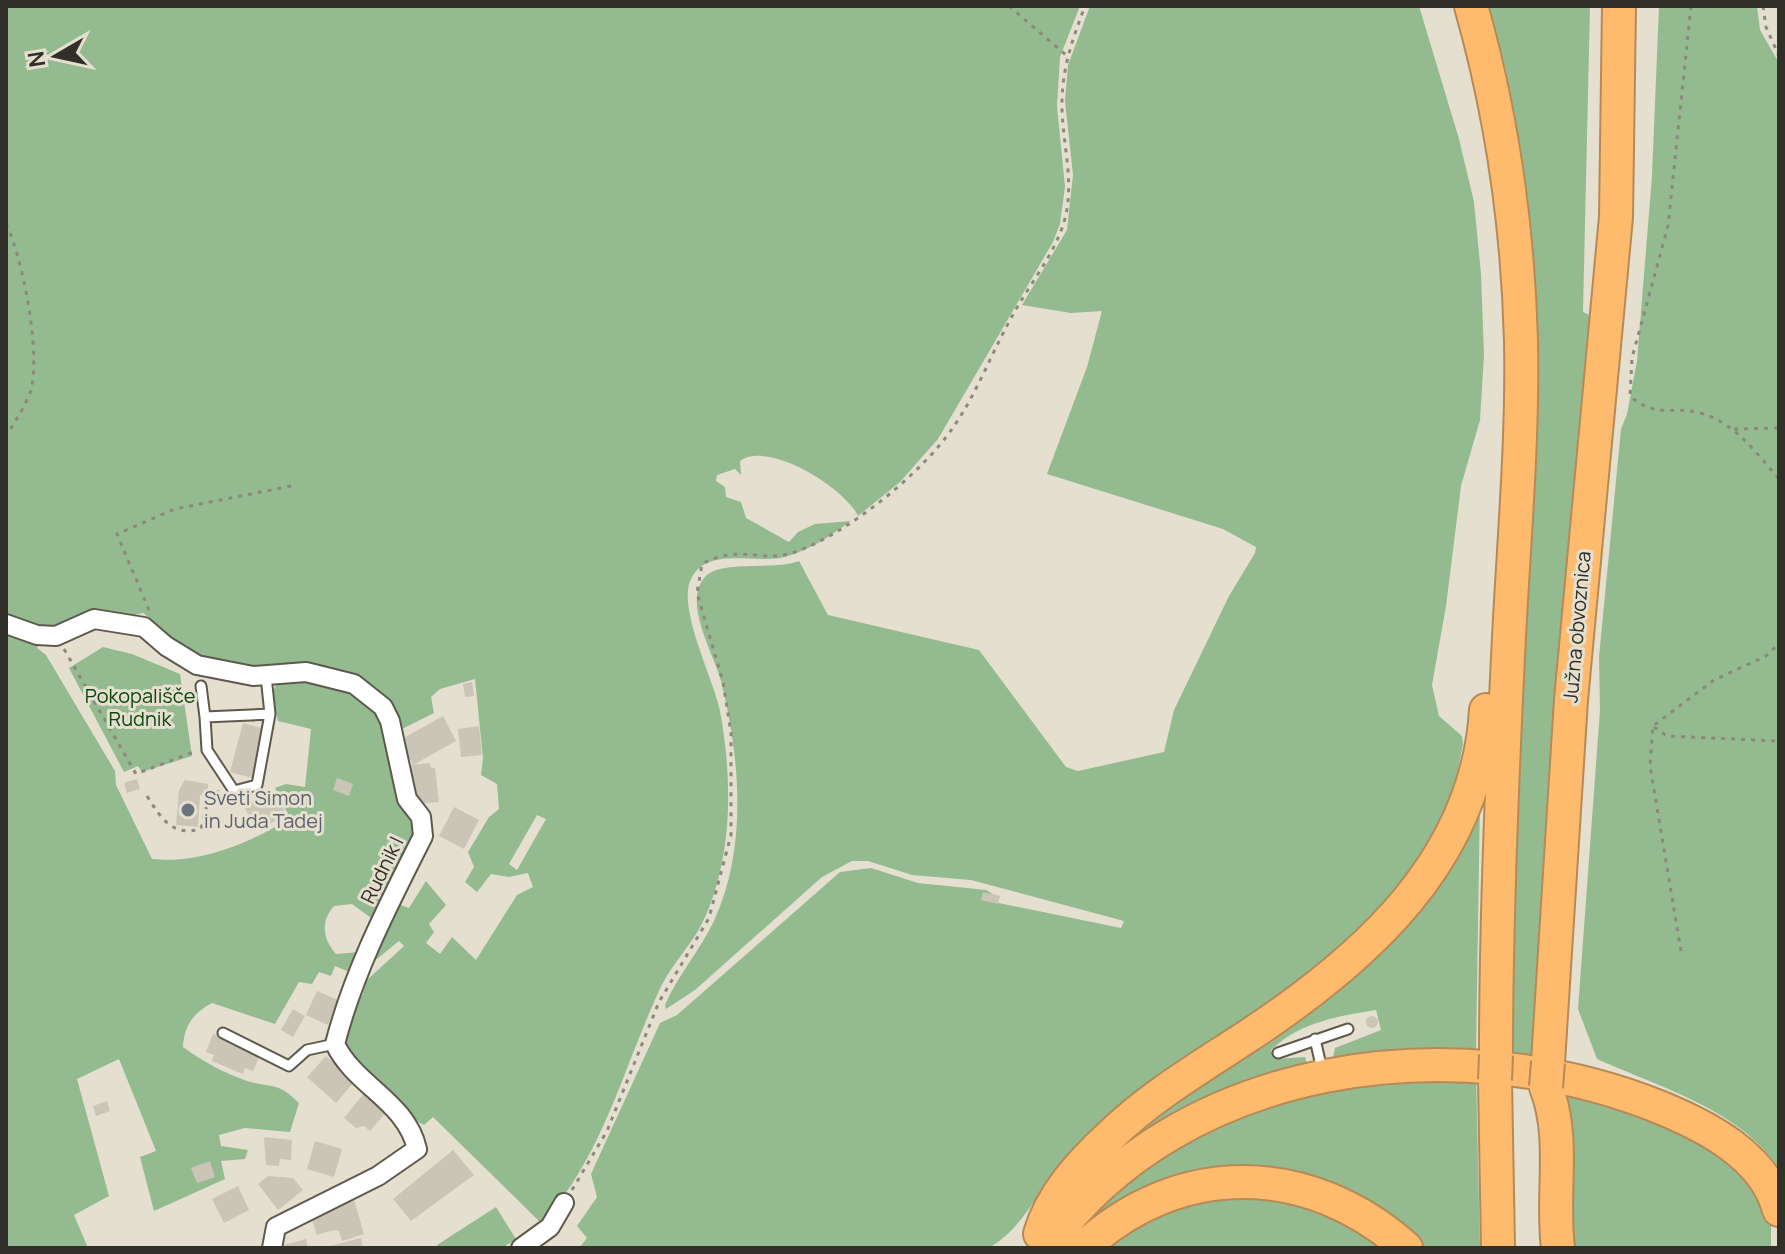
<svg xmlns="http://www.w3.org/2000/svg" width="1785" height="1254" font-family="Manrope,sans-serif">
  <rect width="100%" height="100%" fill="#e4dfcf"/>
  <!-- green -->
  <path fill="#94bb90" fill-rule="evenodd" d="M6,6H1080L1060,57L1057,106L1065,187L1060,224L1053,242L938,439L900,482L858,516C845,488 768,440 740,461L741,475L735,469L717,475L716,481L725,487L726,497L741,502L746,518L789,542L798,532L815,524L851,521C831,535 812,549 788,556C759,566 710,545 692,577C675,605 714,679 720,711C726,743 729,776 728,808C727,848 718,896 698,931C685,952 668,970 658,993C620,1077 604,1152 542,1224L433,1117L424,1125C414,1121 409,1111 401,1104C379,1086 347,1070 342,1040L354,995L362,996L367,980L404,946L399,941L372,963L371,954L398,904L409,908L426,881L446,905L429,924L434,932L426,943L440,954L452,937L476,960L517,895L533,887L528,873L509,877L491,874L477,892L465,882L474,867L468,852L489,817L499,809L497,784L481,775L483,758L475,679L440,689L431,697L434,713L400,730C368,636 270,687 202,661C189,656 164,644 156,632C151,624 151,618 143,613L57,633L47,624L37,648L46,655L115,771L116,785L152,859C199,864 251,843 290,818L275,788L286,784L305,787L311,729L278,721C276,711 270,694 276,685C291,661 356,687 372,702C400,727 389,774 405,806C411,816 417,820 417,833C418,855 388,903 374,920L352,904L334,906C320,922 323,939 336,954L360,952L352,973L335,966L331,976L319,972L312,984L299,982L275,1024L212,1003C193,1013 184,1026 183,1047C202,1061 224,1073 247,1081C274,1089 276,1081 299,1103L290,1132L245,1128L219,1135L221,1146L248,1150L245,1159L221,1161L225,1179L154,1211L140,1157L156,1151L119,1059L77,1079L109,1196L74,1215L88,1248H6ZM537,815L546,819L517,870L509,864Z
    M1090,6H1419L1459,139L1474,202L1481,274L1484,355L1480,420L1461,486L1446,606L1432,685L1439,716L1462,736L1463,744C1458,770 1454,797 1442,820C1363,977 1191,1053 1065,1165C1037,1189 1024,1227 992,1246L579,1248L587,1238L577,1226L597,1197L591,1174L660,1023L677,1015L840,872L871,868L918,883L986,890L994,895V902L1121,928L1124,921L971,880L912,875L868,861H852L822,877L695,990L666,1009L665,1005C678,975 700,950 714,921C748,847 740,758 721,681C714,654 682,602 705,577C721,559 775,571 799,561L828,615L979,650L1066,767L1078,771L1164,752L1174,710L1229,596L1255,553L1256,547L1223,529L1047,474L1087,367L1102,311L1071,313L1022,305L1067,230L1073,175L1065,101L1068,65Z
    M1482,6H1590L1583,312L1594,317L1536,1056L1506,1051L1528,501Z
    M1659,6H1757L1760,30L1779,63V1168C1737,1108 1661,1088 1597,1059L1578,1009L1600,710L1599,657L1621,429L1627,414L1637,361L1652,176Z
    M103,647L132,654L180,674L192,756L142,772L138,766L124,772L69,668Z
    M1480,799L1476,1054L1332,1062L1335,1048L1381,1030L1376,1010C1339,1016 1300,1022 1271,1050L1276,1059L1305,1057L1309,1070C1245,1089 1182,1106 1123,1141L1375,958L1431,895L1454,858Z
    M1476,1074L1480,1248H1415L1250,1175L1071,1248H1057L1134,1171L1239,1114L1336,1084Z
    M1566,1088L1666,1119L1752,1179L1771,1222V1248H1565L1560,1198Z
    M1287,1195L1392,1248H1094L1176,1199Z
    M496,1207L516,1239L502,1248H439L437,1245Z"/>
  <!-- building -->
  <path fill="#cac5b6" d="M472,682L474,696L465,697L463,684Z
    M443,716L456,741L413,765L400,740Z
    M243,723L265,729L252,778L230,772Z
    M479,726L482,755L461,757L458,729Z
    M430,763L431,768H435L439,802L416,804L411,765Z
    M337,778L353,784L349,796L333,790Z
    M137,779L140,789L127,793L124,783Z
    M185,780L208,784V796L200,795L198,827L176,825L179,790Z
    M274,791L287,815L256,831L244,806Z
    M454,807L479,820L464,849L439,836Z
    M983,892L1000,896L998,904L981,900Z
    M317,991L338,1000L328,1025L306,1015Z
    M293,1009L305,1016L293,1037L281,1030Z
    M1366 1022a6 6 0 1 1 12 0a6 6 0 1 1-12 0Z
    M213,1034L261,1053L253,1071L245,1068L243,1074L212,1061L214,1055L206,1052Z
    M326,1056L354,1082L336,1103L307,1077Z
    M365,1092L387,1111L370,1131L364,1126L356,1128L344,1118Z
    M107,1101L110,1111L96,1116L93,1106Z
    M264,1137L292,1140L291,1160L280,1159L279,1166L266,1165Z
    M315,1141L342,1149L334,1177L307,1169Z
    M453,1150L474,1175L411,1221L393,1199Z
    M210,1161L215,1177L197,1183L191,1168Z
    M268,1176L293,1178L303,1190L278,1210L258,1184Z
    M238,1186L249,1210L224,1223L212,1199Z
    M354,1200L364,1234L342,1241L339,1231L334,1230L317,1235L311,1217Z
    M361,1238L363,1248H327V1247Z
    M306,1239L308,1248H284V1245Z"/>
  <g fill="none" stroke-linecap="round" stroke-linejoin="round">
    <defs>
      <path id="service" d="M266,676L270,714L257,785L234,791L207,750L205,717L270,714
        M201,686L205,717
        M223,1033L289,1066L307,1050L335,1044
        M1315,1039L1322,1070
        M1278,1053L1348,1029"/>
      <path id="minor" d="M6,624L37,635L56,636L94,619L144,627L166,646L197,665L253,676L306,672L354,684L383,707L390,721L407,799L421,817L423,836C389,904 354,970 335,1044C355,1086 406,1101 417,1149L378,1176L276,1227L272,1248
        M521,1248L550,1227L564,1203"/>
      <path id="motorway" d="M1471,6C1502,115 1518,228 1521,341C1523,440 1514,539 1509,637C1502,776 1496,915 1496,1055
        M1548,1062L1571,700L1616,217L1619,6
        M1495,1080L1498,1248
        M1546,1087C1566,1138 1551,1195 1558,1248
        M1040,1234C1051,1195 1081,1163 1110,1136C1151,1096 1201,1067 1248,1036C1365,959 1477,860 1486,710
        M1045,1248C1180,1059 1455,1025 1659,1107C1706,1126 1765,1156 1779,1210
        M1083,1248C1179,1159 1309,1161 1406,1248"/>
    </defs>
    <!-- service casing -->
    <use href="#service" stroke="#5d594c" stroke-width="13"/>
    <!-- minor casing -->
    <use href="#minor" stroke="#5d594c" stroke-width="22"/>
    <!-- motorway casing -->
    <use href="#motorway" stroke="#b68a56" stroke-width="36"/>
    <!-- path -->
    <path stroke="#8c887d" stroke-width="3" stroke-dasharray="4 6" stroke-linecap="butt" d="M1009,6L1066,55
      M1691,6L1668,226L1632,358L1630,396C1656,419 1670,405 1700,413C1736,423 1756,453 1779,479
      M1763,6L1766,27L1779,56
      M6,224C23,258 42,357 30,393C24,408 15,422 6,436
      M1734,429L1779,428
      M149,610L117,534L175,509L296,485
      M64,649L136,774L196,751
      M1654,727L1667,736L1779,741
      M147,796C161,818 172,837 201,829L208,801L219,791
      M1681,951L1650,766L1653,726L1714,680L1766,656L1779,644
      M572,1190L607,1131L659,1002L709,918L731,835V733L723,682L697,593L702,564C741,543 760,564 795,552C847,534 921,474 952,429C977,394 993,349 1015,311C1033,279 1061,246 1067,209C1073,173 1061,136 1062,100C1063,65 1073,38 1085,6"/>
    <!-- service -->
    <use href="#service" stroke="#fff" stroke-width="9"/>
    <!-- minor -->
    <use href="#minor" stroke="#fff" stroke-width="18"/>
    <!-- motorway -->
    <use href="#motorway" stroke="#febb6e" stroke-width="32"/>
    <defs>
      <path id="motorway-bridge" d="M1495,1080L1496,1055
        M1546,1087L1548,1062"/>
    </defs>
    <!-- motorway-bridge casing -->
    <use href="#motorway-bridge" stroke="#b68a56" stroke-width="36" stroke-linecap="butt"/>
    <!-- motorway-bridge -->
    <use href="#motorway-bridge" stroke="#febb6e" stroke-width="32"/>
  </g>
  <!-- markers -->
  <circle fill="#6b7280" stroke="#e4dfcf" stroke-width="3" cx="188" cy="810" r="8"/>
  <g text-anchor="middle" stroke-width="6" stroke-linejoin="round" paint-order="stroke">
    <!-- street labels -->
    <g font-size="20" fill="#312f29" stroke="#e4dfcf">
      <text transform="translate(1577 627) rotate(-85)" y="7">Južna obvoznica</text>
      <text transform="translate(382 870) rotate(-64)" y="7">Rudnik I</text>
    </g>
    <!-- park labels -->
    <g font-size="20" fill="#0d460c" stroke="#e4dfcf">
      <text x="140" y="703">Pokopališče<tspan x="140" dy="23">Rudnik</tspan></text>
    </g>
    <!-- worship labels -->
    <g font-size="20" fill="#5b616d" stroke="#e4dfcf" text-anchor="start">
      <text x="204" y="805">Sveti Simon<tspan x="204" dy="23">in Juda Tadej</tspan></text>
    </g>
  </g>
  <!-- border -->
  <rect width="1785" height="1254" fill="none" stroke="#312f29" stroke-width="16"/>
  <!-- north arrow -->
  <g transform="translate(56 56) rotate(261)" stroke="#e4dfcf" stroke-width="6" paint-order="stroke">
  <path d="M0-6L14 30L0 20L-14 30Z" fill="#312f29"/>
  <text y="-12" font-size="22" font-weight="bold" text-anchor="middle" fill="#312f29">N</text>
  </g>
</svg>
